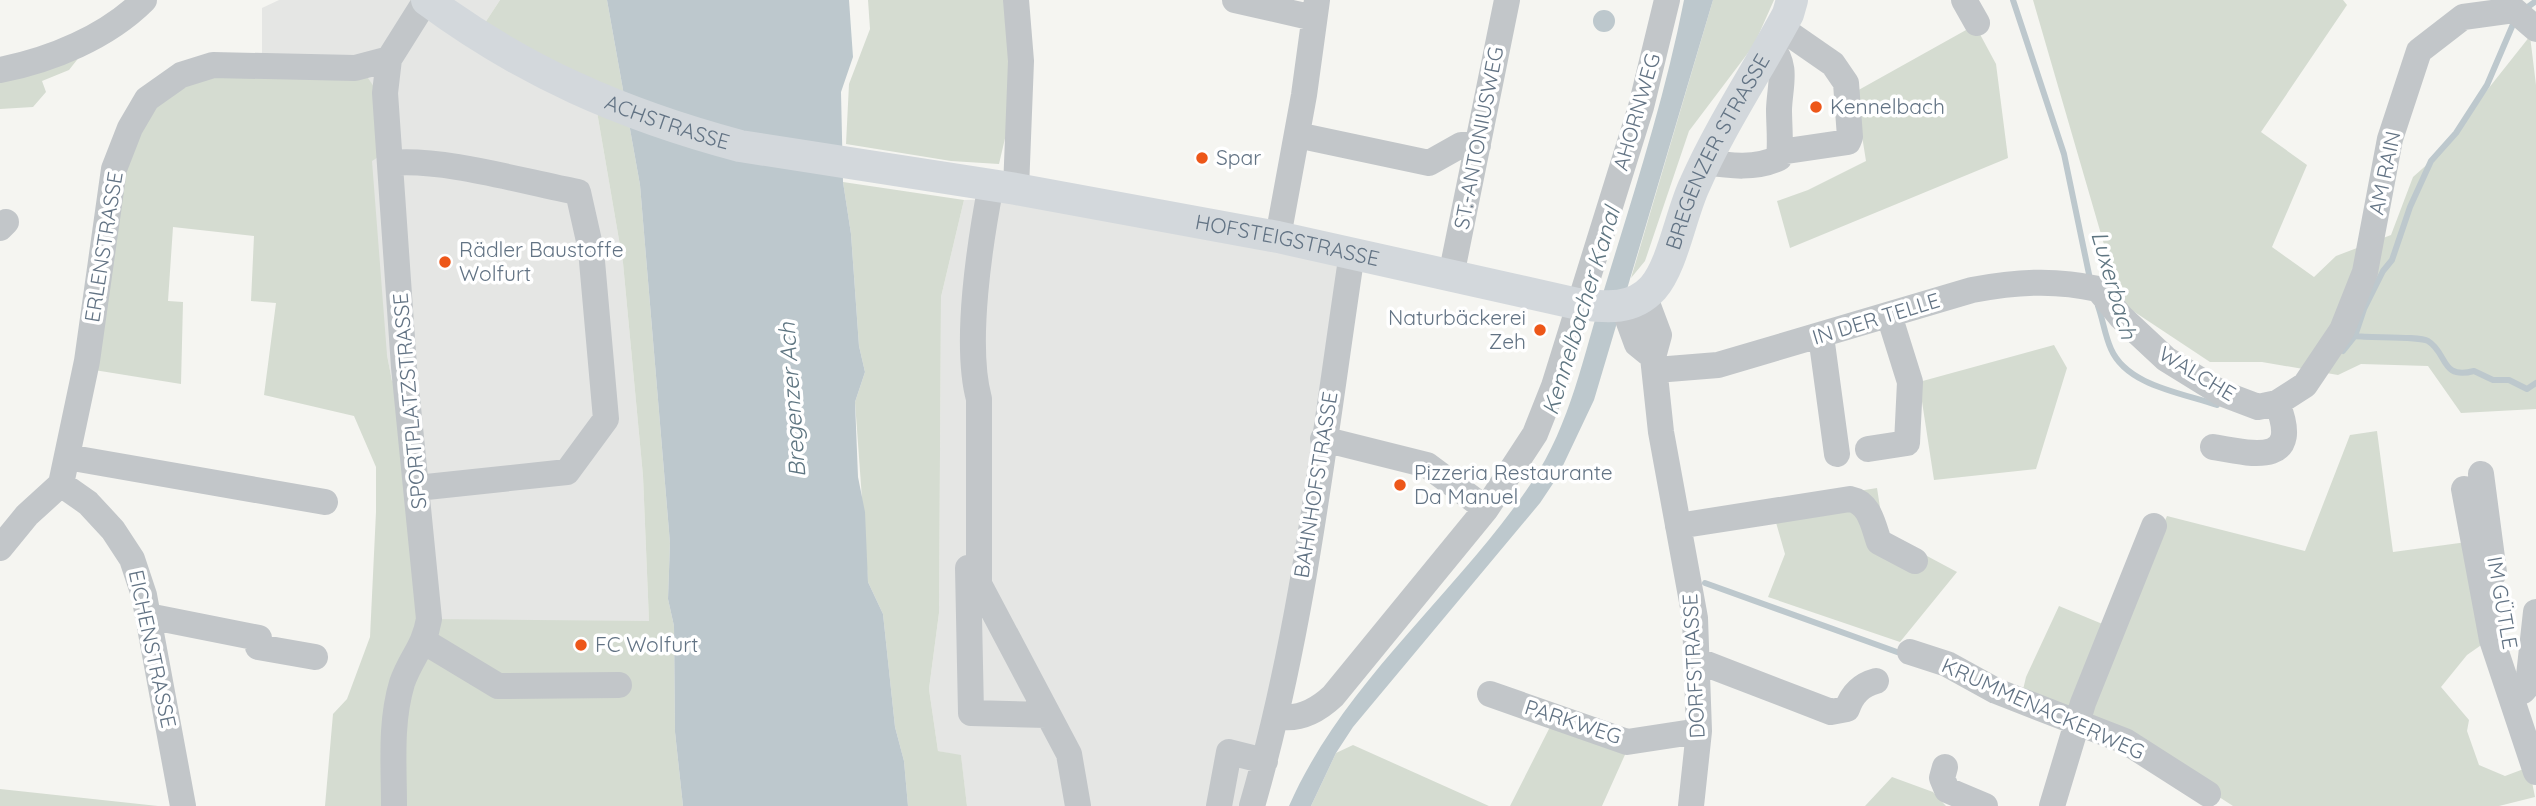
<svg xmlns="http://www.w3.org/2000/svg" width="2536" height="806" font-family="Quicksand,sans-serif">
  <rect width="100%" height="100%" fill="#f5f5f1"/>
  <!-- built -->
  <path fill="#e5e6e4" d="M279,0H500L481,29L596,106L623,263L643,476L649,621L536,623L428,619L403,379L392,381L387,355L262,64V8Z
    M1002,199L1346,259L1322,422L1248,806H967L961,756L938,751L929,689L939,613L941,297L964,200Z"/>
  <!-- green -->
  <path fill="#d5dcd1" d="M500,0H607L640,185L670,543L668,599L674,626L675,732L683,806H325L333,714L347,699L370,637L376,512V467L354,416L264,395L276,303L251,301L254,236L173,227L168,301L183,302L181,384L88,369L131,128L182,77L360,66L376,90L383,154L372,161L387,355L392,381L404,379L428,619L649,621L643,476L623,263L596,106L481,29Z
    M868,0H1007L1010,117L999,164L951,161L846,144L849,84L870,29Z
    M1713,0H1774L1754,45L1689,131L1645,261L1631,278Z
    M2033,0H2343L2347,5L2261,132L2307,165L2272,247L2314,277L2336,256L2391,235L2413,177L2431,161L2530,36L2536,85V409L2461,413L2428,366L2361,364L2338,375L2262,362H2210L2121,303Z
    M1975,25L1996,64L2008,158L1790,248L1777,201L1808,190L1866,161L1855,92Z
    M84,51L69,70L42,81L46,92L33,107L0,109V78Z
    M843,182L964,200L941,297L939,613L929,689L938,751L961,755L967,806H908L904,761L895,727L883,614L868,582L855,402L865,372L859,346L851,234Z
    M2054,345L2067,368L2036,469L1934,480L1919,382Z
    M2377,431L2393,552L2467,542L2487,641L2467,655L2441,687L2469,720L2467,731L2479,765L2505,776L2529,767L2535,797L2499,806H2233L2196,782L2022,694L2026,677L2059,606L2117,630L2167,516L2305,551L2350,435Z
    M1877,488L1884,533L1957,572L1900,642L1768,597L1785,554L1771,505Z
    M1552,723L1628,748L1602,806H1510Z
    M1353,745L1489,806H1311L1336,753Z
    M1892,777L1933,792L1946,806H1865Z
    M0,789L158,806H0Z"/>
  <!-- water -->
  <path fill="#bdc8cd" d="M607,0H849L853,57L841,92L843,182L851,234L859,346L865,372L855,402L858,477L865,512L868,582L883,614L895,727L904,761L908,806H683L675,732L674,626L668,599L670,543L640,185Z
    M1684,0H1713L1594,400L1558,476L1540,503L1353,727L1336,753L1311,806H1289C1344,681 1457,594 1532,482C1571,423 1583,356 1604,290C1633,195 1665,98 1684,0Z
    M1593 21a11 11 0 1 1 22 0a11 11 0 1 1-22 0Z"/>
  <g fill="none" stroke-linecap="round" stroke-linejoin="round">
    <!-- stream -->
    <path stroke="#bdc8cd" stroke-width="6" d="M2013,0L2064,154L2090,279
      M2525,9L2536,1
      M2098,306C2103,320 2105,336 2111,349C2127,386 2183,393 2217,405
      M2355,336L2364,309L2383,271L2392,260L2410,207L2431,161L2456,133L2487,85L2514,22
      M2343,351L2355,336C2369,338 2420,336 2428,341C2448,353 2440,380 2474,371L2493,380H2509L2527,389L2536,383
      M1705,583L1897,652"/>
    <!-- minor -->
    <path stroke="#c2c6c9" stroke-width="26" d="M1235,0L1314,18
      M1964,0L1977,23
      M0,70C51,60 107,37 144,0
      M1297,135L1429,163L1461,145H1478
      M1780,152L1848,142L1850,137L1846,83L1833,64L1781,28
      M1705,162C1730,166 1756,169 1779,158C1781,141 1779,126 1779,109C1780,84 1788,67 1771,46
      M391,163C444,158 524,182 578,192L591,250L606,419L567,472L417,488
      M991,185C980,242 964,344 979,399V584L1069,754L1078,806
      M1016,189L1021,61L1016,0
      M0,228L6,222
      M1278,237L1304,95L1317,0
      M1451,276L1507,0
      M1644,295L1659,335L1653,357L1661,432L1695,618L1699,731L1691,806
      M1623,306L1637,344L1653,357
      M1821,336L1837,454
      M1656,370L1718,365L1972,290C2015,282 2054,279 2098,289L2121,317L2166,359L2221,393L2258,407L2277,403L2305,385L2342,330L2365,272L2390,139L2419,51L2463,17L2514,10L2536,29
      M1323,439L1427,465L1486,509
      M2213,447C2256,455 2302,465 2277,403
      M1868,449L1907,443L1910,382L1889,315
      M67,457L325,502
      M2481,474L2494,573
      M61,484L87,361L114,169L130,128L147,99L181,75L213,65L355,68L389,59
      M61,484L88,503L113,530L132,559L144,595L183,806
      M2464,489L2492,640L2536,772
      M1678,526L1850,499C1870,503 1873,525 1879,542L1915,561
      M0,548L27,515L61,484
      M968,568L971,713L1047,715
      M148,616L259,638L258,647L315,657
      M425,642L498,686L619,685
      M1910,652L1947,664L1996,691L2125,741L2208,794
      M1696,660L1831,712L1847,709C1852,694 1861,685 1876,681
      M2523,691L2528,685L2536,612
      M1490,694L1627,742L1699,731
      M1276,716C1298,721 1317,711 1333,696L1486,509L1535,434L1554,386L1641,107L1667,0
      M1945,767L1942,778L1947,790L1985,806
      M394,806C394,765 390,723 402,683C411,657 424,648 429,619L404,367L385,93L389,59L426,0
      M1219,806L1229,752L1265,761
      M1252,806C1304,627 1324,438 1352,253
      M2052,806L2083,703L2154,526"/>
    <!-- major -->
    <path stroke="#d3d8dc" stroke-width="32" id="s1" d="M427,0C524,72 624,115 740,146L1016,189L1278,237L1578,304C1605,307 1632,311 1653,288C1673,265 1681,213 1695,184C1721,125 1758,70 1788,14L1792,0"/>
  </g>
  <!-- markers -->
  <g fill="#ed5719" stroke="#fff" stroke-width="2.5">
    <circle cx="1816" cy="107" r="7"/>
    <circle cx="1202" cy="158" r="7"/>
    <circle cx="445" cy="262" r="7"/>
    <circle cx="1540" cy="330" r="7"/>
    <circle cx="1400" cy="485" r="7"/>
    <circle cx="581" cy="645" r="7"/>
  </g>
  <g text-anchor="middle" stroke-width="7" stroke-linejoin="round" paint-order="stroke">
    <!-- poi labels -->
    <g font-size="21" fill="#627384" stroke="#fff" text-anchor="start">
      <text x="1830" y="114">Kennelbach</text>
      <text x="1216" y="165">Spar</text>
      <text x="459" y="257">Rädler Baustoffe<tspan x="459" dy="24">Wolfurt</tspan></text>
      <text x="1526" y="325" text-anchor="end">Naturbäckerei<tspan x="1526" dy="24">Zeh</tspan></text>
      <text x="1414" y="480">Pizzeria Restaurante<tspan x="1414" dy="24">Da Manuel</tspan></text>
      <text x="595" y="652">FC Wolfurt</text>
    </g>
    <!-- street labels -->
    <g font-size="21" fill="#627384" stroke="#fff">
      <text transform="translate(1637 112) rotate(-74)" y="7">AHORNWEG</text>
      <text dy="7" stroke="none"><textPath href="#s1" startOffset="271">ACHSTRASSE</textPath></text>
      <text transform="translate(1479 138) rotate(-79)" y="7">ST.-ANTONIUSWEG</text>
      <text dy="7" stroke="none"><textPath href="#s1" startOffset="1432">BREGENZER STRASSE</textPath></text>
      <text transform="translate(2385 173) rotate(-78)" y="7">AM RAIN</text>
      <text dy="7" stroke="none"><textPath href="#s1" startOffset="903">HOFSTEIGSTRASSE</textPath></text>
      <text transform="translate(104 247) rotate(-81)" y="7">ERLENSTRASSE</text>
      <text transform="translate(1876 319) rotate(-17)" y="7">IN DER TELLE</text>
      <text transform="translate(2197 374) rotate(31)" y="7">WALCHE</text>
      <text transform="translate(410 401) rotate(-95)" y="7">SPORTPLATZSTRASSE</text>
      <text transform="translate(1316 485) rotate(-81)" y="7">BAHNHOFSTRASSE</text>
      <text transform="translate(2502 603) rotate(80)" y="7">IM GÜTLE</text>
      <text transform="translate(152 649) rotate(78)" y="7">EICHENSTRASSE</text>
      <text transform="translate(1694 666) rotate(-93)" y="7">DORFSTRASSE</text>
      <text transform="translate(2043 709) rotate(24)" y="7">KRUMMENACKERWEG</text>
      <text transform="translate(1573 722) rotate(18)" y="7">PARKWEG</text>
    </g>
    <!-- water labels -->
    <g font-size="23" font-style="italic" fill="#5e7581" stroke="#fff">
      <text transform="translate(2114 285) rotate(74)" y="8">Luxerbach</text>
      <text transform="translate(1581 311) rotate(-73)" y="8">Kennelbacher Kanal</text>
      <text transform="translate(792 400) rotate(-94)" y="8">Bregenzer Ach</text>
    </g>
  </g>
</svg>
